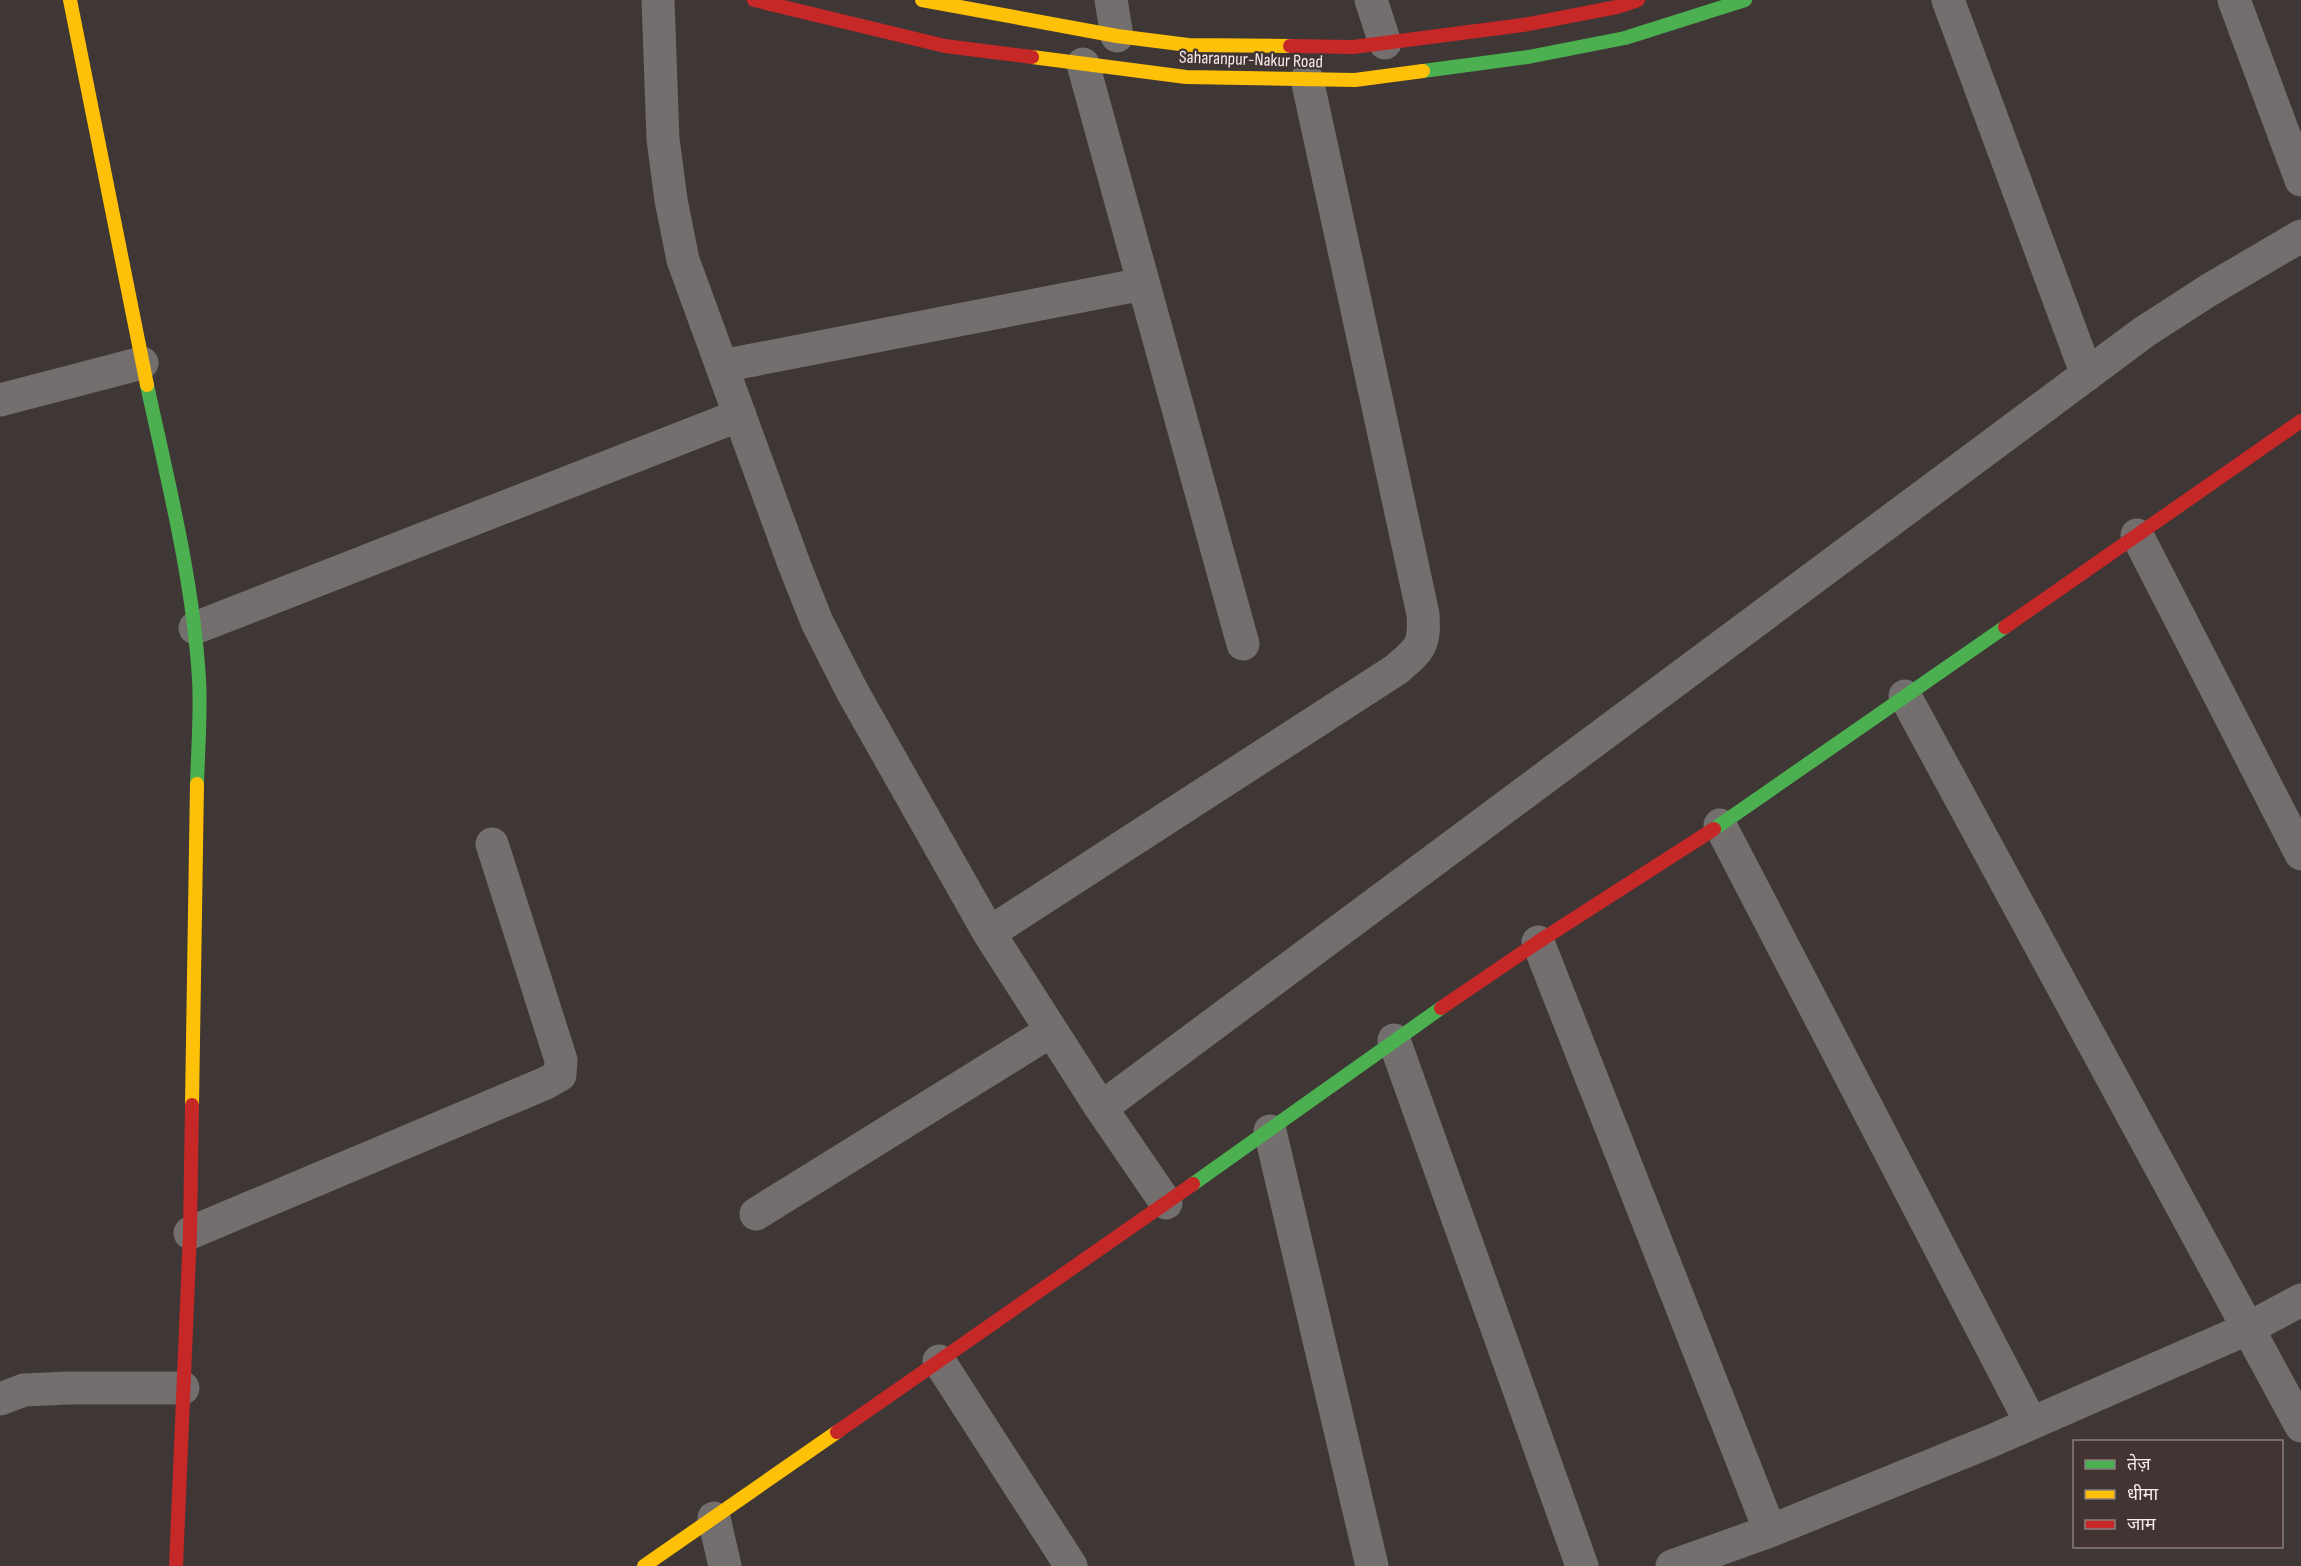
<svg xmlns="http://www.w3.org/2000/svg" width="2301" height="1566" font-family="'Sofia Sans Condensed','Noto Sans Devanagari',sans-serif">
  <rect width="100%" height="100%" fill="#3e3736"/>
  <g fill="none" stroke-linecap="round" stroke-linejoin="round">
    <!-- street -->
    <path stroke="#736f6e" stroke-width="33" d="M658,0L663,139L671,200L683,260L794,564L817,622L852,691L989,933L1101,1108L1166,1203
      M1111,0L1117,36
      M1371,0L1385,43
      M1948,0L2087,375
      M2234,0L2301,180
      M1083,64L1243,644
      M722,366L1143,284
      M0,400L142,363
      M2137,535L2301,854
      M195,628L740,415
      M1905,696L2301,1426
      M1720,825L2031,1423
      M989,933L1397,669C1420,649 1425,646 1423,614L1307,79
      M1538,942L1770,1531
      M1394,1040L1582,1566
      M1101,1108L2144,332L2209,290L2301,236
      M1270,1131L1372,1566
      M756,1214L1051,1031
      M190,1233L546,1083L560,1075L561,1060L492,844
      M939,1361L1071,1566
      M0,1399L24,1390L68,1388H183
      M714,1518L725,1566
      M1672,1566L1770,1531L1991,1441L2247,1329L2301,1300"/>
    <!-- fast -->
    <path stroke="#4caf50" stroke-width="14" d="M1423,71L1528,57L1625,38L1745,0
      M147,385C168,482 193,580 199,679C201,713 198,749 197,784
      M1714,829L2005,627
      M1193,1184L1441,1008"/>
    <!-- slow -->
    <path stroke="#ffc107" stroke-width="14" d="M70,0L147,385
      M922,0L1117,36L1188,45L1290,46
      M1032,57L1186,77L1355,80L1423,71
      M192,1105L197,784
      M644,1566L837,1432"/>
    <!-- jam -->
    <path stroke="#c62828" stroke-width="14" d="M754,0L945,46L1032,57
      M1290,46L1353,47L1523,25L1617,7L1638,0
      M2005,627L2301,421
      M1441,1008L1538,942L1714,829
      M837,1432L1193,1184
      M176,1566L190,1233L192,1105"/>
  </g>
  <g text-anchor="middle" stroke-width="4.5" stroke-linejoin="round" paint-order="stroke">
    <!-- street labels -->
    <g font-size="18" fill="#f6edeb" stroke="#413432">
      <text transform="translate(1251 59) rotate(2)" y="6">Saharanpur-Nakur Road</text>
    </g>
  </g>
  <!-- legend -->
  <rect x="2073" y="1440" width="210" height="108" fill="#413432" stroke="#897e7c" stroke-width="1.5"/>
  <rect x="2085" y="1460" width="30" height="9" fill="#4caf50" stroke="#897e7c" stroke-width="1.5"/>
  <text x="2127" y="1470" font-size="18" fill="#f6edeb">तेज़</text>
  <rect x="2085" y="1490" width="30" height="9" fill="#ffc107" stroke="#897e7c" stroke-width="1.5"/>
  <text x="2127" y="1500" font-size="18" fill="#f6edeb">धीमा</text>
  <rect x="2085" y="1520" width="30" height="9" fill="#c62828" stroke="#897e7c" stroke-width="1.5"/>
  <text x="2127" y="1530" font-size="18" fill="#f6edeb">जाम</text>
</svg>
